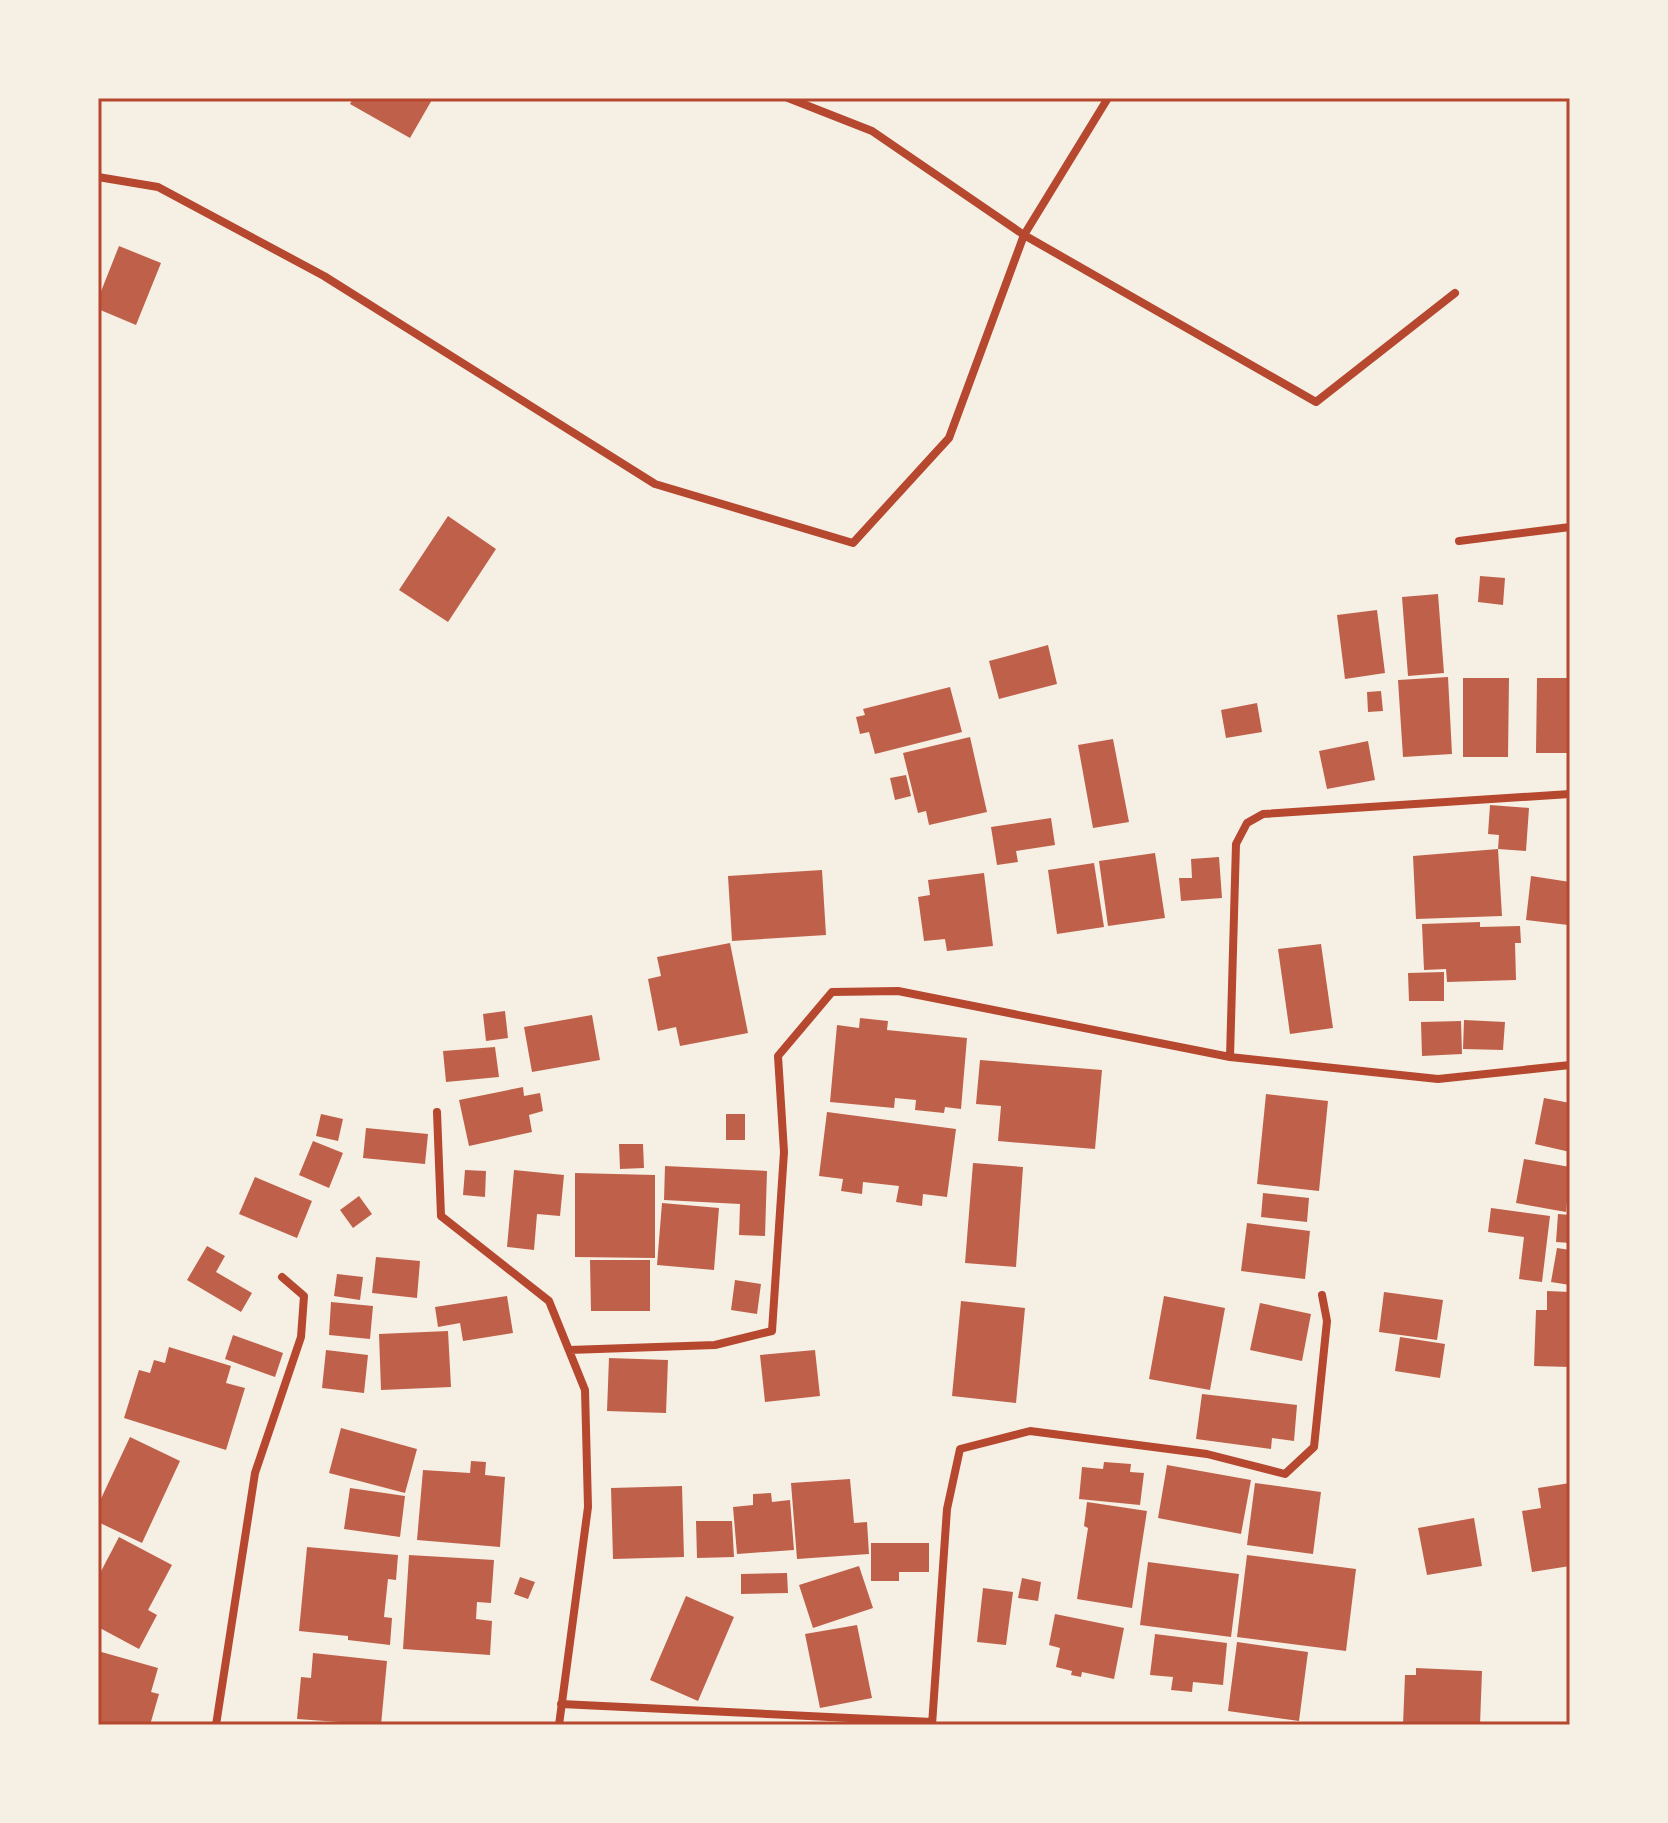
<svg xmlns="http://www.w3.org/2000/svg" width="1668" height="1823" font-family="'Source Sans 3',sans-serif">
  <rect width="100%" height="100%" fill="#f6efe4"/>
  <!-- building -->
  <path fill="#bf614a" d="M353,98H433L410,138L350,104Z
    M119,246L161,263L136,325L98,309V299Z
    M448,516L496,549L448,622L399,590Z
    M1480,576L1505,578L1503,605L1478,602Z
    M1438,594L1444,673L1408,676L1402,597Z
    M1377,610L1385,673L1345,679L1337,615Z
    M1048,645L1057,684L999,699L989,661Z
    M1448,677L1452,754L1403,757L1398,680Z
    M1463,678H1509L1508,757H1463Z
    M1537,678H1570V753H1536Z
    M950,687L962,732L875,754L869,732L860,734L856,717L865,715L863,709Z
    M1381,691L1383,711L1368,712L1367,692Z
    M1257,703L1262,732L1226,738L1221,710Z
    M970,737L987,812L929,825L926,811L918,813L903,753Z
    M1113,739L1129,822L1093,828L1078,745Z
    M1368,741L1375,780L1327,789L1319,751Z
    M906,775L911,796L895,800L890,778Z
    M1490,805L1529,808L1526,851L1498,849L1499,835L1488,834Z
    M1051,818L1055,845L1016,851L1018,862L997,865L991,827Z
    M1498,849L1502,916L1416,919L1413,856Z
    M1155,853L1165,918L1108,926L1099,861Z
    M1219,857L1222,898L1181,901L1179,878H1192L1191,859Z
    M1094,863L1104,927L1057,934L1048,870Z
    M822,870L826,935L732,941L728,876Z
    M984,873L993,946L947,951L945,939L924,941L918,897L930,895L928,880Z
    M1531,876L1570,882L1568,925L1526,920Z
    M1480,922V927L1520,926L1521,943H1515L1516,980L1447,982L1446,969L1424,970L1422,924Z
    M730,943L748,1033L680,1046L676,1027L658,1031L648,979L661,976L657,957Z
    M1321,944L1333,1028L1290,1034L1278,949Z
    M1444,972V1001H1409L1408,973Z
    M505,1011L508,1038L486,1041L483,1014Z
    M592,1015L600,1060L532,1072L524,1027Z
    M860,1018L888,1021L887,1030L967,1038L961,1109L945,1107L944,1113L915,1110L916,1100L895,1098L894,1108L830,1102L837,1025L859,1028Z
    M1464,1020L1505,1022L1503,1050L1463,1049Z
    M1461,1021L1462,1054L1422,1056L1421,1022Z
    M495,1047L499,1077L446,1082L443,1051Z
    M980,1060L1102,1070L1095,1149L998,1141L1001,1106L976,1104Z
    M523,1087L524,1096L540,1093L543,1111L529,1115L532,1132L469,1146L459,1100Z
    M1266,1094L1328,1101L1319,1191L1257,1184Z
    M1544,1098L1570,1103V1152L1535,1144Z
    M827,1112L956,1129L947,1197L923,1194L922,1206L896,1202L899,1186L863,1182L862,1194L841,1191L843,1179L819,1176Z
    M321,1114L343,1119L338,1141L316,1136Z
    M726,1114H745V1140H726Z
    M366,1128L428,1134L425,1164L363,1158Z
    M313,1141L343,1153L329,1188L299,1175Z
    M619,1144H643L644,1168L620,1169Z
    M1524,1159L1570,1167L1566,1212L1516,1203Z
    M973,1163L1023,1167L1016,1267L965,1263Z
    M665,1166L767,1171L765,1236L739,1235L740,1204L664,1200Z
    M465,1170L486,1171L485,1197L463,1195Z
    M514,1170L564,1175L560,1216L537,1214L534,1250L507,1247Z
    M575,1173L655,1175V1258L575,1257Z
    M255,1177L312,1201L297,1238L239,1214Z
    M1263,1193L1309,1198L1307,1222L1261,1217Z
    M359,1196L372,1214L353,1228L340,1210Z
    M662,1203L719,1208L714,1270L657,1265Z
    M1491,1208L1550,1216L1542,1282L1519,1279L1524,1237L1488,1232Z
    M1558,1214L1570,1215V1243L1556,1242Z
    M1247,1223L1310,1231L1305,1279L1241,1271Z
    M207,1246L225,1256L216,1272L252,1293L241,1312L187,1280Z
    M1557,1248L1570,1250V1285L1551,1282Z
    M376,1257L420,1261L417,1298L372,1293Z
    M590,1260H650V1311H591Z
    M337,1274L363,1277L360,1300L334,1296Z
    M735,1280L761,1284L757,1314L731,1310Z
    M1547,1291L1570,1292V1367L1534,1366L1536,1310H1547Z
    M1384,1292L1443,1300L1437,1340L1379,1332Z
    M507,1296L513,1333L463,1341L460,1323L438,1327L435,1307Z
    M1164,1296L1225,1308L1210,1390L1149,1379Z
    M961,1301L1025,1308L1016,1403L952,1396Z
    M331,1302L373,1306L370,1339L329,1335Z
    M1260,1303L1311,1314L1302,1361L1250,1350Z
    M448,1331L451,1387L381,1390L379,1334Z
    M233,1335L283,1353L275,1377L225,1359Z
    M1400,1337L1445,1344L1440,1378L1395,1371Z
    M169,1347L231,1366L226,1383L245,1388L226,1450L124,1418L139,1370L150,1373L154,1360L165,1363Z
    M326,1350L368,1355L364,1393L322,1388Z
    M815,1350L820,1396L765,1402L760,1355Z
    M609,1358L668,1360L666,1413L607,1411Z
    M1202,1394L1297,1405L1294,1441L1272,1438L1271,1449L1196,1439Z
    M341,1428L417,1449L405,1493L329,1473Z
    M130,1437L180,1461L142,1543L98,1522V1505Z
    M471,1461L486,1462L485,1475L505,1477L500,1547L417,1540L423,1470L470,1473Z
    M1104,1462L1131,1464L1130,1472L1144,1473L1140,1505L1079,1499L1082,1467L1103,1469Z
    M1167,1465L1251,1480L1241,1534L1158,1518Z
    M850,1479L854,1523L867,1522L869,1554L797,1559L791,1483Z
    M1255,1483L1321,1492L1313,1554L1247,1545Z
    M1570,1483V1566L1532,1572L1522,1511L1541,1508L1538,1488Z
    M682,1486L684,1557L613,1559L611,1488Z
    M350,1488L405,1496L400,1537L344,1529Z
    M771,1493L772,1502L790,1500L794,1550L737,1554L733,1507L753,1505V1494Z
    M1087,1502L1147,1511L1132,1608L1077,1599L1088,1528L1084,1526Z
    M1474,1518L1482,1566L1427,1575L1418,1528Z
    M696,1521H732L734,1557L697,1558Z
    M119,1537L172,1565L148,1610L157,1615L139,1649L98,1627V1577Z
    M871,1543H929V1572H899V1581H871Z
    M307,1547L398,1555L396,1580L388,1579L384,1617L392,1618L390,1645L348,1640V1636L299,1631Z
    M409,1555L494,1560L491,1603L477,1602L476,1619L492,1621L490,1655L403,1649Z
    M1247,1555L1356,1569L1346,1651L1237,1637Z
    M1148,1562L1239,1574L1231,1637L1140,1625Z
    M859,1566L873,1608L813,1628L799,1585Z
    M787,1573L788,1593L741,1594V1574Z
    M520,1577L535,1582L528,1599L514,1594Z
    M1022,1578L1041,1582L1038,1601L1018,1598Z
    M983,1588L1013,1592L1006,1645L977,1642Z
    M686,1596L734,1617L698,1701L650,1680Z
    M1055,1614L1124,1628L1114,1679L1082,1672L1081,1677L1071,1675L1072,1671L1056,1667L1060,1648L1049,1645Z
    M857,1625L872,1698L820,1708L805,1634Z
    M1155,1634L1227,1643L1223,1685L1193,1682L1192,1692L1171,1690L1173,1677L1150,1675Z
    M1237,1642L1308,1652L1299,1721L1228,1711Z
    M98,1651L158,1668L151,1692L159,1694L150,1725H98Z
    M313,1653L387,1661L381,1725L297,1719L301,1677L311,1678Z
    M1416,1668L1482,1671L1480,1725H1403L1405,1675H1416Z"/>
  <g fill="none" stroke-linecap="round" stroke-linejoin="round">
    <!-- minor -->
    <path stroke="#b5482f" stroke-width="8" d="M788,98L872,131L1024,235L1316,402L1455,293
      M98,177L158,187L324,276L655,484L853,543L949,438L1024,235L1108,98
      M1459,541L1570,527
      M1230,1057L1236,844L1247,823L1263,814L1570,794
      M437,1112L441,1216L549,1301L585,1390L588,1507L559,1725
      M569,1350L715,1345L772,1331L784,1152L778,1056L832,992L898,991L1230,1057L1438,1079L1570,1065
      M561,1704L932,1722
      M216,1725L255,1473L301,1337L304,1296L282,1277
      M932,1725L947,1509L960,1449L1030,1431L1207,1454L1285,1474L1314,1447L1327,1321L1322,1295"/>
  </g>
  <!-- border -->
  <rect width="1668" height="1823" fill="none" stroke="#f6efe4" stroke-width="200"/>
  <rect x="100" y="100" width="1468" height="1623" fill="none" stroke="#b5482f" stroke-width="3"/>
</svg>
